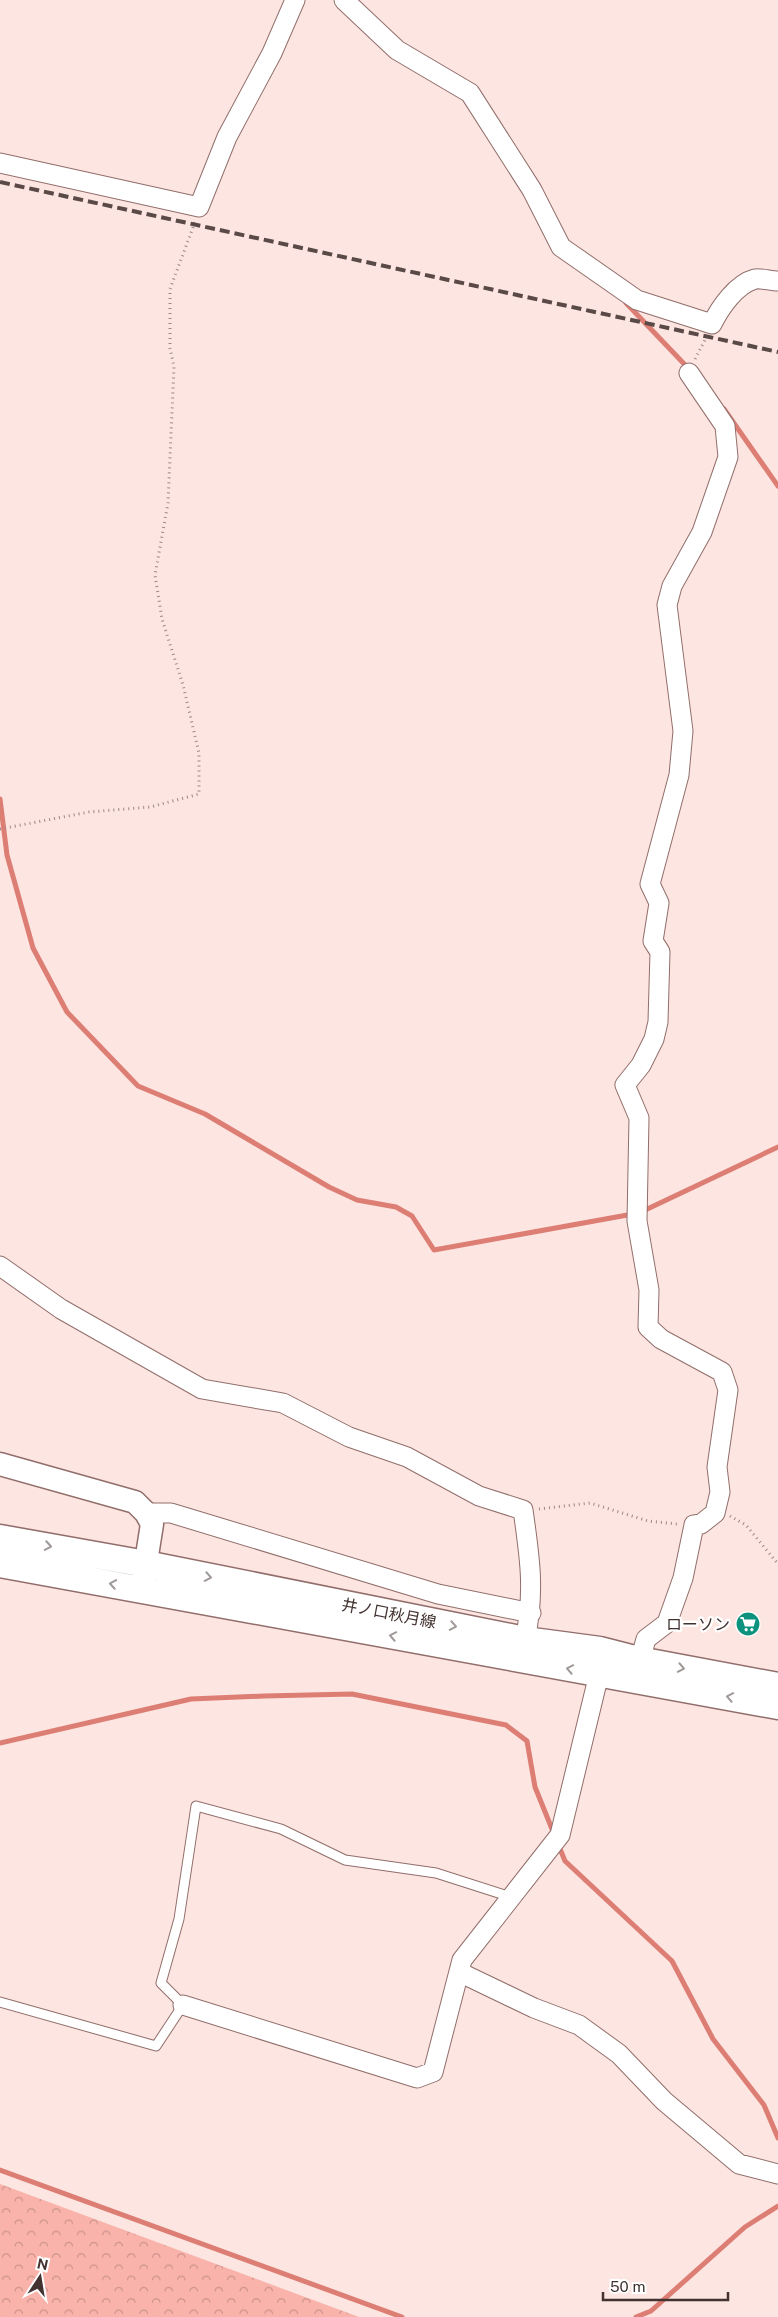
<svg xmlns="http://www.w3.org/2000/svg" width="778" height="2317" font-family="'Public Sans','Noto Sans JP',sans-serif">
  <defs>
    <pattern id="forest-crowns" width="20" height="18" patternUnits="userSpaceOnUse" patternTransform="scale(1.25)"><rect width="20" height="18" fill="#f9b3aa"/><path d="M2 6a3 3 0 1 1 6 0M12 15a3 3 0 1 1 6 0" fill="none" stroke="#cb928b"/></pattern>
  </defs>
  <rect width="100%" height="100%" fill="#fde5e2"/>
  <!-- forest -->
  <path fill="url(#forest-crowns)" d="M0,2184L359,2317H0Z"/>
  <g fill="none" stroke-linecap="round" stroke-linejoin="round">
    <!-- stream -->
    <path stroke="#dd7e74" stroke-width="5" d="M626,303L689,369
      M724,409L778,486
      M0,799L7,855L33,948L67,1012L138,1086L205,1114L329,1187L357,1200L396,1207L412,1216L434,1250L633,1214
      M641,1212L778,1147
      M0,1743L191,1699L264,1696L352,1694L506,1725L527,1741L535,1787L554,1834
      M558,1844L565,1861L672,1961L713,2039L764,2105L778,2138
      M0,2170L402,2317
      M636,2317L651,2311L745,2227L778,2206"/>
    <defs>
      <path id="service" d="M0,2002L156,2046L183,2005L161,1983L179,1919L196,1806L281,1829L345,1860L436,1873L511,1897"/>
      <path id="minor" d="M344,0L397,50L470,93L532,190L561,247L637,300L712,324C720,308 736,284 755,279C761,278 771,281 778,281
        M0,163L199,207L227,137L272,53L295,0
        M0,1266L61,1309L202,1389L283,1403L349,1437L407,1457L479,1496L523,1510C530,1558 535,1593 525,1640
        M146,1513H171L438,1594L531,1613
        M637,1671L646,1639L667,1623L683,1578L694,1525L701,1524L715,1513L720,1492L717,1467L728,1390L722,1372L661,1339L648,1327L649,1290L637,1221L639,1118L625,1085L641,1065L654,1039L658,1022L660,952L653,941L659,903L650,884L679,775L683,731L667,605L672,586L702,532L728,457L725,426L689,373
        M459,1972L534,2008L579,2025L619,2054L664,2101L739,2164L778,2174
        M183,2005L417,2078L433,2072L462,1960L560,1835L599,1674L600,1661"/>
      <path id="tertiary" d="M0,1464L135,1502L146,1513L152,1524L143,1581"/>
      <path id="secondary" d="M0,1538L146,1564L525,1640L600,1650L639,1660L778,1686
        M0,1564L778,1706"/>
    </defs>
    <!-- service casing -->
    <use href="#service" stroke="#916e6a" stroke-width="11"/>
    <!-- minor casing -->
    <use href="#minor" stroke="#916e6a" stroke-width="21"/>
    <!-- tertiary casing -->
    <use href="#tertiary" stroke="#916e6a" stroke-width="25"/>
    <!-- secondary casing -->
    <use href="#secondary" stroke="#916e6a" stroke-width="29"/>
    <!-- path -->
    <path stroke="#9b8886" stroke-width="3" stroke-dasharray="1 4" stroke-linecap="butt" d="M695,359L706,338
      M0,829L89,812L150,807L199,794V753L183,685L162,619L155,575L168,503L174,367L170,348V289L195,222
      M539,1509L590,1503L648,1521L677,1524
      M730,1516L746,1525L778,1564"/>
    <!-- service -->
    <use href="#service" stroke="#fff" stroke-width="9"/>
    <!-- minor -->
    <use href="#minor" stroke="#fff" stroke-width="19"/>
    <!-- tertiary -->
    <use href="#tertiary" stroke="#fff" stroke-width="22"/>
    <!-- secondary -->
    <use href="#secondary" stroke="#fff" stroke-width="26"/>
    <!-- rail -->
    <path stroke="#594947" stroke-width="4" stroke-dasharray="10 5" stroke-linecap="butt" d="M0,182L778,352"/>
  </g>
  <!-- one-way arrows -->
  <defs><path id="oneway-chevron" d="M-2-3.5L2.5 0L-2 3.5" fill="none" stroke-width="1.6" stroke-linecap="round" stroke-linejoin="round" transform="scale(1.25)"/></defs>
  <g stroke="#a09998">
    <use href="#oneway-chevron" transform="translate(48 1546) rotate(10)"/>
    <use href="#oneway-chevron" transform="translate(208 1577) rotate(11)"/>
    <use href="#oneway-chevron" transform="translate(113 1584) rotate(-170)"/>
    <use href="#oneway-chevron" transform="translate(453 1626) rotate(11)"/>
    <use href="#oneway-chevron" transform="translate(393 1636) rotate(-169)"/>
    <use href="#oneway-chevron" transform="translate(681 1668) rotate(11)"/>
    <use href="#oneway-chevron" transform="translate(570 1669) rotate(-169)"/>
    <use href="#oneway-chevron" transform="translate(730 1697) rotate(-169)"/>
  </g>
  <!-- icons -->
  <defs>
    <symbol id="supermarket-disc" viewBox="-11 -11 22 22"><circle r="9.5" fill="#0d937d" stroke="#fff"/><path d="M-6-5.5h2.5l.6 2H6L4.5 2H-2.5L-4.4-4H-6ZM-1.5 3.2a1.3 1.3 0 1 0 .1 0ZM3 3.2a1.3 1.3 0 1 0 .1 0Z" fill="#fff"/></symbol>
  </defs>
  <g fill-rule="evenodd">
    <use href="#supermarket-disc" x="734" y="1610" width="28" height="28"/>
  </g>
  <g text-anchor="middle" stroke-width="4.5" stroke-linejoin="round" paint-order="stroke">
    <!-- street labels -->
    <g font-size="16" fill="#423331" stroke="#fff">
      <text transform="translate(389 1613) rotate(11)" y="6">井ノ口秋月線</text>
    </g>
    <!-- poi labels -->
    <g font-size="16" fill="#423331" stroke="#fff" text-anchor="end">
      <text x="730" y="1630">ローソン</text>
    </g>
  </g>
  <!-- north arrow -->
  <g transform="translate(40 2277) rotate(12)" stroke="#ffffff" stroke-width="4" paint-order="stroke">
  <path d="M0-4L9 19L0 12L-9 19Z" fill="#423331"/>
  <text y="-8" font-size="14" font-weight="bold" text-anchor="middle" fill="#423331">N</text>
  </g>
  <!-- scale -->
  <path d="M603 2292v8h125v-8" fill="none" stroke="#423331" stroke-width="2.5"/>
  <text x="610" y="2292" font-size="15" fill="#423331" stroke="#ffffff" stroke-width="4" paint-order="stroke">50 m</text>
</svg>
